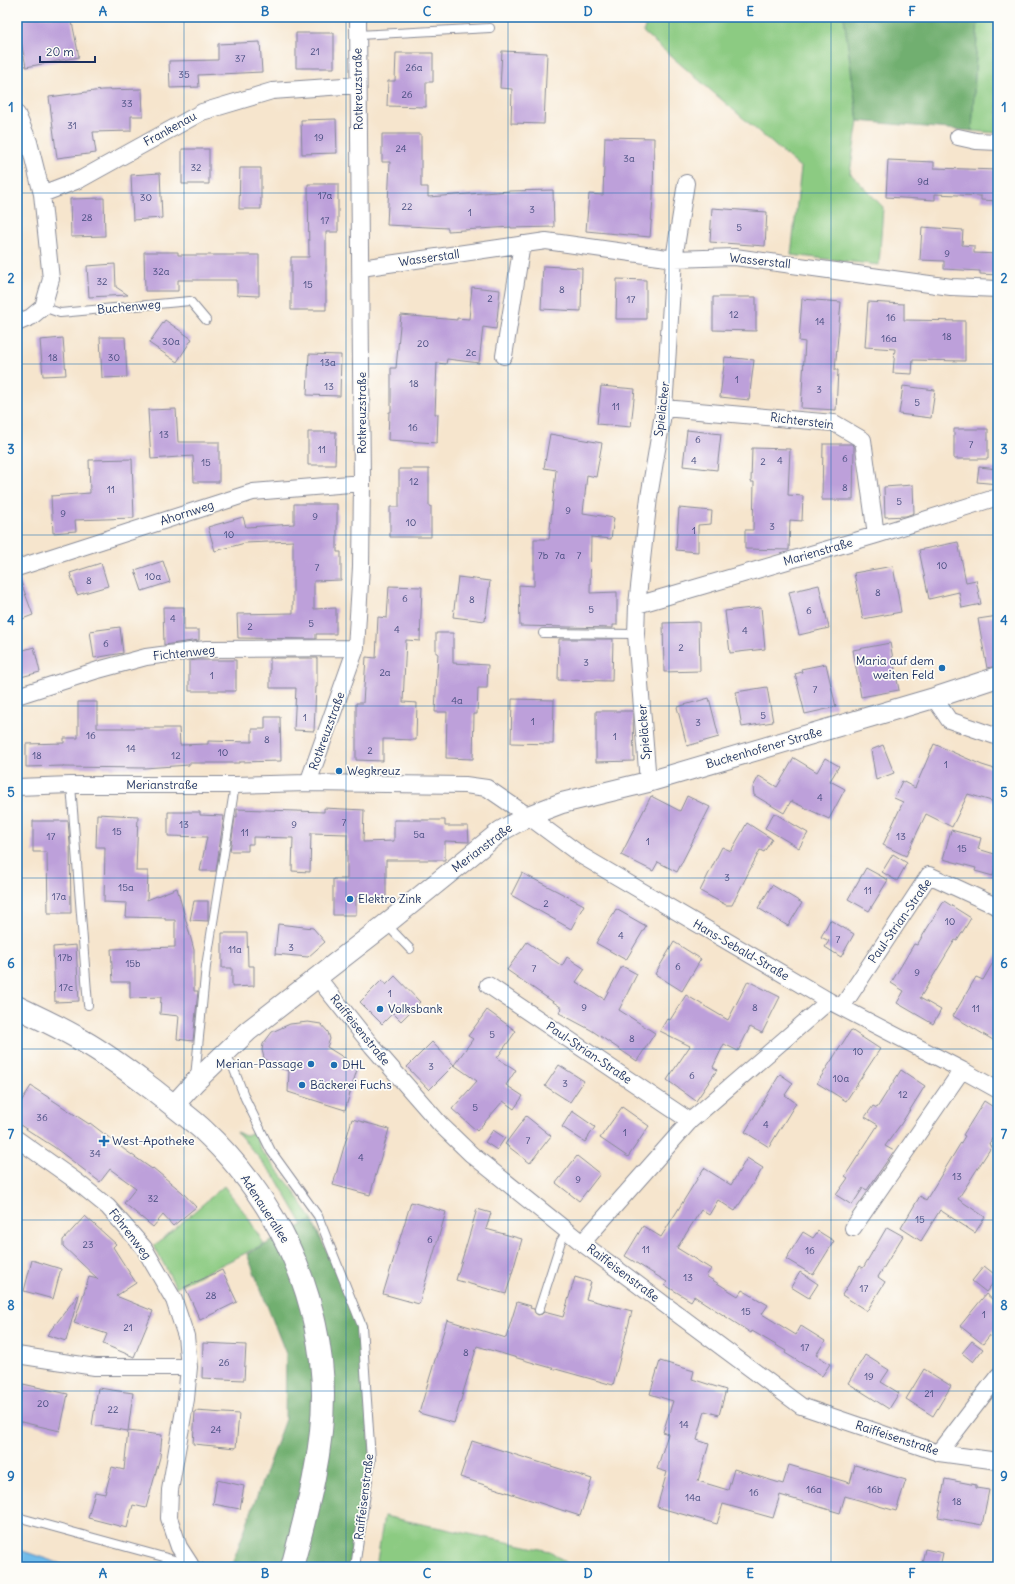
<svg xmlns="http://www.w3.org/2000/svg" width="1015" height="1584" font-family="Delius,sans-serif">
  <rect width="100%" height="100%" fill="#fdfcf7"/>
  <filter id="ink" filterUnits="userSpaceOnUse"><feTurbulence type="fractalNoise" baseFrequency=".025" numOctaves="2"/><feDisplacementMap in="SourceGraphic" scale="8" xChannelSelector="R" yChannelSelector="G"/><feConvolveMatrix kernelMatrix="1 2 1 2 8 2 1 2 1" color-interpolation-filters="sRGB"/></filter>
  <filter id="wash" filterUnits="userSpaceOnUse"><feTurbulence type="fractalNoise" baseFrequency=".012" numOctaves="4" result="noise"/><feDisplacementMap in="SourceGraphic" scale="16" xChannelSelector="R" yChannelSelector="G"/><feGaussianBlur stdDeviation="0.9" result="paint"/><feColorMatrix in="noise" values="0 0 0 0 0 0 0 0 0 0 0 0 0 0 0 0 0 1.4 0 .05"/><feComposite in="paint" operator="in"/></filter>
  <g filter="url(#wash)">
    <rect width="100%" height="100%" fill="#f6e5cd"/>
    <!-- green -->
    <path fill="#8ccb82" stroke="#547d70" d="M649,17H844L858,121L850,173L883,207L879,265L791,255L801,168L643,32Z
      M978,17H998V133L972,131Z
      M237,1132L245,1136L253,1132L261,1150L292,1188L312,1220L303,1225L275,1177Z
      M224,1186L247,1216L264,1244L176,1287L154,1246Z
      M384,1516L550,1551L573,1567H376Z"/>
    <!-- forest -->
    <path fill="#71af70" stroke="#466f67" d="M844,17H978L972,131L858,121Z
      M312,1220L362,1326L371,1460L355,1567H231L285,1419L286,1354L247,1254Z"/>
    <!-- water -->
    <path fill="#71bcea" stroke="#4676a4" d="M17,1549L70,1567H17Z"/>
    <g id="blocks">
      <!-- building -->
      <path fill="#bda0da" d="M35,17H71L79,57L26,67L17,21Z
        M296,33H334V68H296Z
        M260,42L262,72L198,75L199,87L170,88L169,61L218,60V44Z
        M502,51L547,53L544,124L511,123L512,89L500,88Z
        M396,53H433V82H426V107L387,106L388,81H395Z
        M142,89L143,116H131V131L93,132L96,153L57,158L49,97L102,90Z
        M336,119L337,153L302,154L301,120Z
        M382,134H421V187H428V197L510,191L553,190L554,227L511,228V227L448,231V228L387,225L390,162H382Z
        M605,137L654,138L653,199L650,237L586,231L589,194L603,195Z
        M182,149H209V184H182Z
        M888,160L934,162V168L998,170V201L981,200V196L935,194V200L886,197Z
        M240,168H261V209H239Z
        M160,173L162,218L133,220L131,175Z
        M308,184H338V232H326V310H291V257H309Z
        M104,198L105,236L71,237L70,199Z
        M712,208L767,212L765,246L710,242Z
        M922,227L963,230L962,245L974,246V253L998,254V275L980,274V271L944,269V261L920,260Z
        M144,252H178V255H259V296L237,295V280H178V291H145Z
        M115,264L116,287L128,295L89,297L87,266Z
        M543,266L582,268L581,311L541,309Z
        M617,279L646,280V319H616Z
        M472,287L500,290L496,329L483,327L479,363L447,359L446,364L437,363L435,414H438L437,443L388,440L389,412H391V368H396L401,315L457,320V318L469,319Z
        M713,297H756V331L713,330Z
        M802,299L841,302L835,370H838L836,410L801,408L805,342L799,341Z
        M868,302L904,304V320L965,321V361L913,360L912,374L893,373L895,349L865,347Z
        M165,320L192,339L177,362L149,343Z
        M100,337H125L127,377L102,378Z
        M63,338L66,375L43,376L40,340Z
        M309,354L341,355L340,396L307,395Z
        M725,357L754,360L749,400L720,397Z
        M601,386L635,389L631,427L597,424Z
        M903,386L935,390L931,418L899,414Z
        M176,409L178,442H219V482H194L193,456L151,459L148,410Z
        M954,429H988V459H954Z
        M687,430L721,434L717,470L683,466Z
        M308,432H336L335,465H308Z
        M550,434L602,443L596,477L587,475L583,513L614,518L611,539L591,537L590,593L617,592V625H613V628L520,626L519,585L534,586V539H549L556,470L544,468Z
        M823,444H852L854,446L853,500H822Z
        M752,448L790,449L788,495L803,496L802,521L790,520L789,550L745,549V530H753L754,482H751Z
        M132,459L134,518L75,520L76,531L53,533L51,496L90,493L89,460Z
        M979,467L998,469V484L977,482Z
        M399,469H429V506H431V537H390V507H399Z
        M913,485L914,513L906,516L885,517L884,487Z
        M294,504H337V552H341V580L314,581V609L336,608V634H316V639L238,638L237,614L293,613V541L245,543L215,551L208,527L243,517L246,527L294,524Z
        M679,508L712,511L711,524L698,525V552L676,550Z
        M958,542L966,582L976,580L981,604L962,608L959,592L929,599L919,550Z
        M163,561L170,582L142,591L135,570Z
        M101,563L108,586L77,595L70,573Z
        M893,566L901,612L863,619L854,573Z
        M17,577H19L33,615L17,621Z
        M458,577L490,581L485,621L453,617Z
        M819,585L829,628L799,635L789,592Z
        M389,586L422,587L420,641L406,640L403,702L417,703L416,740L383,739V761L356,760V703H363L366,657L376,658L378,617L387,618Z
        M163,607H184V630H199V640L164,645Z
        M761,607L765,649L730,653L725,611Z
        M998,616V666L987,668L978,619Z
        M699,622L700,671L664,672L663,623Z
        M120,627L123,653L94,658L90,631Z
        M436,633H453V663L488,665L487,688H478L477,714H474L473,759L446,758L447,712H435L438,653H436Z
        M559,639H613L612,681L558,680Z
        M890,643L899,690L861,697L853,650Z
        M34,647L40,672L17,678V652Z
        M270,658H317V687H316L314,731L294,730L296,688H270Z
        M197,660H236V691H189V661Z
        M826,664L836,707L805,714L795,674L802,672L801,669Z
        M767,687L773,722L742,727L736,692Z
        M709,698L719,737L687,746L677,707Z
        M512,699L554,700L553,744L511,743Z
        M78,702H97V728H179L180,745L208,744V741L252,742V729H265V717H280L281,761L239,762V763H189V765L144,768L63,767V766L26,767V744L64,743V738H78Z
        M596,711H633L634,761L596,762Z
        M934,744L982,765L998,770V803L968,794L952,827L926,814L906,856L883,845L903,802L894,798L902,781L915,788Z
        M883,745L894,773L876,780L871,750Z
        M794,758L817,772L825,758L839,766L830,781L845,789L829,819L791,801L784,813L754,795L753,787L759,776L777,787Z
        M651,796L680,811L687,796L710,807L677,872L658,862L653,871L621,855Z
        M324,808L364,810L363,842L394,841V820H445V826H468L469,842L445,841V860H386V897H356V915H333V879H347V834L311,833L310,872L292,871L293,838L253,837V844H248V851H230L235,817H237V809L324,812Z
        M168,812H200V815L224,816L216,871H200L207,837L168,836Z
        M774,813L808,833L799,848L765,828Z
        M97,814L138,816L136,871H148L147,900L177,888L194,950V991H198L193,1041L177,1039L179,1016L160,1014L161,997L130,998V982H113L111,949L175,947V920H165V918L126,917L127,903L104,902L105,847H96Z
        M33,821H68L70,844L71,913H48L47,852H33Z
        M747,823L772,839L764,852L760,850L732,905H726L700,891L722,847L731,851Z
        M951,830L981,838L978,849L998,855L993,876L975,871L976,868L943,859Z
        M893,854L907,863L897,881L882,872Z
        M866,868L888,880L869,911L848,899Z
        M522,873L584,905L571,929L511,895Z
        M772,885L802,903L788,926L758,908Z
        M194,901H208V921L190,920Z
        M944,901L971,918L957,941L955,940L920,998L941,1010L933,1024L897,1003L904,991L891,983L914,944L917,945Z
        M616,909L646,926L626,960L596,943Z
        M830,920L854,934L841,957L825,947L829,941L821,937Z
        M278,924L313,928L325,942L308,957L275,954Z
        M222,933H247L248,966H254V986L232,987V968H222Z
        M527,942L562,966L567,957L585,969L576,982L604,999L622,966L637,974L619,1010L655,1033L637,1061L591,1030L559,1013L562,1008L507,970Z
        M674,942L701,959L682,991L655,974Z
        M76,945L79,1001L55,1002L53,947Z
        M998,954V1043L953,1016L976,977L983,980Z
        M395,976L420,1002L401,1021L393,1013L382,1024L360,1002L382,980L386,985Z
        M748,981L780,997L762,1033L750,1027L738,1051L724,1044L713,1067L717,1070L696,1101L667,1080L690,1046L660,1031L667,1019L670,1020L686,995L728,1020Z
        M487,1010L516,1031L497,1058L516,1070L506,1085L523,1096L514,1109L503,1101L477,1131L452,1109L477,1081L454,1065L473,1039L468,1036Z
        M308,1022L321,1024L328,1032L330,1039L327,1047L346,1059L345,1062L358,1066L345,1110L288,1092L289,1071L273,1066L264,1058L262,1050L263,1044L272,1032L290,1024Z
        M851,1030L880,1049L846,1101L817,1083Z
        M432,1042L454,1065L429,1090L407,1067Z
        M559,1065L584,1081L570,1102L545,1086Z
        M901,1070L925,1086L901,1124L885,1146L894,1151L867,1190L863,1188L852,1205L836,1195L848,1178L845,1176L878,1125L865,1117L873,1106L877,1108Z
        M780,1074L793,1083L785,1095L796,1103L769,1147L745,1132Z
        M31,1086L89,1124L90,1123L125,1150L152,1169L153,1168L182,1192L196,1207L173,1226L163,1215L153,1227L124,1203L136,1188L110,1169L100,1182L54,1147L17,1123V1108Z
        M984,1101L998,1110V1128L989,1144L992,1146L958,1199L985,1217L975,1233L940,1210L921,1241L901,1228L920,1196L926,1200L965,1136L963,1135Z
        M622,1107L649,1126L628,1157L600,1138Z
        M572,1111L595,1127L585,1142L562,1127Z
        M526,1116L551,1136L530,1163L505,1144Z
        M352,1119L389,1129L370,1195L333,1185Z
        M493,1130L505,1138L497,1150L485,1142Z
        M577,1156L600,1174L579,1201L556,1183Z
        M747,1158L763,1168L735,1211L718,1200L709,1215L701,1210L677,1248L711,1269L706,1276L738,1296L742,1290L768,1305L762,1314L796,1335L801,1326L825,1341L816,1355L830,1364L822,1376L785,1353L786,1351L752,1331L751,1333L694,1296L691,1301L665,1285L667,1282L625,1256L643,1226L661,1237L704,1168L731,1185Z
        M411,1202L446,1212L419,1304L383,1294Z
        M477,1209L491,1213L486,1229L522,1239L506,1294L456,1280Z
        M85,1216L116,1244L113,1247L136,1283L116,1296L153,1311L134,1357L103,1344L107,1334L74,1323L89,1277L98,1279L63,1246V1240Z
        M887,1227L903,1236L878,1277L885,1282L867,1311L842,1295L860,1266L863,1268Z
        M818,1231L834,1241L813,1275L786,1259L803,1232L813,1238Z
        M32,1260L61,1269L53,1299L24,1291Z
        M984,1266L998,1277L986,1292L972,1281Z
        M222,1270L237,1302L200,1320L185,1287Z
        M800,1272L818,1284L809,1298L791,1287Z
        M575,1277L591,1282L586,1299L632,1311L613,1385L534,1363L477,1346L454,1423L419,1413L447,1320L506,1338L517,1302L531,1306L530,1308L534,1309L535,1313L538,1315L542,1314L544,1312L563,1317Z
        M986,1294L998,1304V1325L983,1344L960,1326Z
        M78,1295H79L66,1341L47,1335Z
        M972,1341L983,1349L973,1362L962,1353Z
        M203,1343L246,1345L244,1380L202,1378Z
        M865,1355L889,1370L881,1382L899,1393L889,1409L848,1383Z
        M660,1361L694,1371L692,1379L726,1390L719,1415L705,1411L697,1440L709,1444L698,1481L728,1490L734,1469L783,1484L789,1465L850,1483L855,1465L906,1480L896,1511L845,1496L840,1513L780,1495L773,1518L723,1504L717,1524L657,1507L667,1472L657,1469L668,1434L663,1432L673,1401L650,1394Z
        M924,1369L951,1386L933,1416L906,1399Z
        M23,1384L68,1394L60,1431L17,1421V1412Z
        M98,1388L133,1393L128,1431L92,1425Z
        M195,1411L239,1414L236,1448L193,1444Z
        M128,1431L162,1435L160,1457L146,1508L133,1505L127,1528L88,1518L95,1492L105,1494L112,1467L124,1470Z
        M472,1441L592,1479L580,1516L460,1477Z
        M945,1479L976,1485V1488L989,1490L982,1525L938,1517Z
        M217,1480L244,1486L240,1509L213,1504Z
        M925,1549L943,1553L940,1567H921Z"/>
    </g>
  </g>
  <g filter="url(#ink)">
    <use href="#blocks" fill-opacity="0" stroke="#888a96" stroke-width="1"/>
    <g fill="none" stroke-linecap="round" stroke-linejoin="round">
      <defs>
        <path id="service" d="M358,35L490,28
          M43,307L60,313L190,301L206,320
          M543,633L636,634
          M71,785L88,1005
          M386,924L410,949
          M224,1055L233,1067L245,1098L271,1151L318,1216L362,1326L371,1460L355,1567
          M195,1077L206,966L235,785
          M539,1310L561,1241L568,1231
          M17,1517L200,1567"/>
        <path id="minor" d="M17,114L29,142L42,194L51,279L43,307L31,317L17,323
          M958,137L976,141L998,142
          M42,194L81,179L202,112L272,91L358,85
          M361,268L546,241L674,259L735,257L951,287L998,289
          M504,356L522,244
          M664,408L834,423L863,440L876,535
          M17,568L253,492L362,483
          M637,605L876,535L998,497
          M17,696L98,670L146,657L206,649L356,648
          M934,698L949,720L998,737
          M648,782L636,634L637,605L649,497L664,408L674,259L686,183
          M308,783L356,648L361,567L362,483L358,17
          M17,787L71,785H235L308,783L465,785L487,788L528,816L582,856L829,1001L962,1070L998,1090
          M317,977L372,1046L441,1125L471,1154L582,1243L801,1406L939,1453L998,1461
          M488,985L690,1121
          M842,1007L929,875L998,907
          M17,1139L76,1181L108,1207L144,1248L174,1300L186,1336L189,1367L186,1399L170,1490L169,1518L179,1547L190,1564
          M853,1228L962,1070
          M582,1243L690,1121L829,1001
          M17,1355L95,1367H189
          M939,1453L998,1376"/>
        <path id="tertiary" d="M174,1105L195,1082L248,1031L386,924L501,831L528,816L562,803L648,782L934,698L998,677"/>
        <path id="secondary" d="M17,1007C39,1018 62,1028 83,1041C108,1055 131,1073 155,1091C170,1103 186,1115 201,1128C258,1181 299,1249 315,1325C320,1348 323,1372 323,1395C323,1453 307,1511 292,1567"/>
      </defs>
      <!-- service casing -->
      <use href="#service" stroke="#888a96" stroke-width="10"/>
      <!-- minor casing -->
      <use href="#minor" stroke="#888a96" stroke-width="18"/>
      <!-- tertiary casing -->
      <use href="#tertiary" stroke="#888a96" stroke-width="22"/>
      <!-- secondary casing -->
      <use href="#secondary" stroke="#888a96" stroke-width="24"/>
      <!-- service -->
      <use href="#service" stroke="#fff" stroke-width="8"/>
      <!-- minor -->
      <use href="#minor" stroke="#fff" stroke-width="16"/>
      <!-- tertiary -->
      <use href="#tertiary" stroke="#fff" stroke-width="20"/>
      <!-- secondary -->
      <use href="#secondary" stroke="#fff" stroke-width="22"/>
    </g>
  </g>
  <!-- grid -->
  <path fill="none" stroke="#1f6fb2" stroke-width="1" stroke-opacity="0.55" d="M184,17V1567M346,17V1567M508,17V1567M669,17V1567M831,17V1567M17,193H998M17,364H998M17,535H998M17,706H998M17,878H998M17,1049H998M17,1220H998M17,1391H998"/>
  <!-- markers -->
  <g fill="#1f6fb2" stroke="#fdfcf7" stroke-width="1.5">
    <circle cx="942" cy="668" r="4"/>
    <circle cx="339" cy="771" r="4"/>
    <circle cx="350" cy="899" r="4"/>
    <circle cx="380" cy="1009" r="4"/>
    <circle cx="311" cy="1064" r="4"/>
    <circle cx="334" cy="1065" r="4"/>
    <circle cx="302" cy="1085" r="4"/>
    <path d="M102 1135h4v4h4v4h-4v4h-4v-4h-4v-4h4z"/>
  </g>
  <g text-anchor="middle" stroke-width="3.5" stroke-linejoin="round" paint-order="stroke">
    <!-- number labels -->
    <g font-size="10" fill="#444b7d">
      <text x="315" y="55">21</text>
      <text x="240" y="62">37</text>
      <text x="414" y="71">26a</text>
      <text x="184" y="78">35</text>
      <text x="407" y="98">26</text>
      <text x="127" y="107">33</text>
      <text x="72" y="129">31</text>
      <text x="319" y="141">19</text>
      <text x="401" y="152">24</text>
      <text x="629" y="162">3a</text>
      <text x="196" y="171">32</text>
      <text x="923" y="185">9d</text>
      <text x="325" y="199">17a</text>
      <text x="146" y="201">30</text>
      <text x="407" y="210">22</text>
      <text x="532" y="213">3</text>
      <text x="470" y="216">1</text>
      <text x="87" y="221">28</text>
      <text x="325" y="224">17</text>
      <text x="739" y="231">5</text>
      <text x="947" y="257">9</text>
      <text x="161" y="275">32a</text>
      <text x="102" y="285">32</text>
      <text x="308" y="288">15</text>
      <text x="562" y="293">8</text>
      <text x="490" y="302">2</text>
      <text x="631" y="303">17</text>
      <text x="734" y="318">12</text>
      <text x="891" y="321">16</text>
      <text x="820" y="325">14</text>
      <text x="947" y="340">18</text>
      <text x="889" y="342">16a</text>
      <text x="171" y="345">30a</text>
      <text x="423" y="347">20</text>
      <text x="471" y="356">2c</text>
      <text x="53" y="361">18</text>
      <text x="114" y="361">30</text>
      <text x="328" y="366">13a</text>
      <text x="737" y="383">1</text>
      <text x="414" y="387">18</text>
      <text x="329" y="390">13</text>
      <text x="819" y="393">3</text>
      <text x="917" y="406">5</text>
      <text x="616" y="410">11</text>
      <text x="413" y="431">16</text>
      <text x="164" y="438">13</text>
      <text x="698" y="443">6</text>
      <text x="971" y="448">7</text>
      <text x="322" y="453">11</text>
      <text x="845" y="462">6</text>
      <text x="694" y="464">4</text>
      <text x="780" y="464">4</text>
      <text x="763" y="465">2</text>
      <text x="206" y="466">15</text>
      <text x="414" y="485">12</text>
      <text x="845" y="491">8</text>
      <text x="111" y="493">11</text>
      <text x="899" y="505">5</text>
      <text x="568" y="514">9</text>
      <text x="63" y="517">9</text>
      <text x="315" y="520">9</text>
      <text x="411" y="526">10</text>
      <text x="772" y="530">3</text>
      <text x="694" y="534">1</text>
      <text x="229" y="538">10</text>
      <text x="543" y="559">7b</text>
      <text x="560" y="559">7a</text>
      <text x="579" y="559">7</text>
      <text x="942" y="569">10</text>
      <text x="317" y="571">7</text>
      <text x="153" y="580">10a</text>
      <text x="89" y="584">8</text>
      <text x="878" y="596">8</text>
      <text x="405" y="602">6</text>
      <text x="472" y="603">8</text>
      <text x="591" y="613">5</text>
      <text x="809" y="614">6</text>
      <text x="173" y="622">4</text>
      <text x="311" y="627">5</text>
      <text x="250" y="630">2</text>
      <text x="397" y="633">4</text>
      <text x="745" y="634">4</text>
      <text x="106" y="647">6</text>
      <text x="681" y="651">2</text>
      <text x="586" y="666">3</text>
      <text x="385" y="676">2a</text>
      <text x="212" y="679">1</text>
      <text x="815" y="693">7</text>
      <text x="457" y="704">4a</text>
      <text x="763" y="719">5</text>
      <text x="305" y="721">1</text>
      <text x="533" y="725">1</text>
      <text x="698" y="726">3</text>
      <text x="91" y="739">16</text>
      <text x="615" y="740">1</text>
      <text x="267" y="743">8</text>
      <text x="131" y="752">14</text>
      <text x="370" y="754">2</text>
      <text x="223" y="756">10</text>
      <text x="37" y="759">18</text>
      <text x="176" y="759">12</text>
      <text x="946" y="768">1</text>
      <text x="820" y="801">4</text>
      <text x="344" y="826">7</text>
      <text x="184" y="828">13</text>
      <text x="294" y="828">9</text>
      <text x="117" y="835">15</text>
      <text x="245" y="836">11</text>
      <text x="419" y="838">5a</text>
      <text x="51" y="840">17</text>
      <text x="901" y="840">13</text>
      <text x="648" y="845">1</text>
      <text x="962" y="852">15</text>
      <text x="727" y="881">3</text>
      <text x="126" y="891">15a</text>
      <text x="868" y="894">11</text>
      <text x="59" y="900">17a</text>
      <text x="546" y="907">2</text>
      <text x="950" y="925">10</text>
      <text x="621" y="939">4</text>
      <text x="838" y="943">7</text>
      <text x="291" y="951">3</text>
      <text x="235" y="953">11a</text>
      <text x="65" y="961">17b</text>
      <text x="133" y="967">15b</text>
      <text x="678" y="970">6</text>
      <text x="534" y="972">7</text>
      <text x="917" y="976">9</text>
      <text x="66" y="991">17c</text>
      <text x="390" y="997">1</text>
      <text x="584" y="1011">9</text>
      <text x="755" y="1011">8</text>
      <text x="976" y="1012">11</text>
      <text x="492" y="1038">5</text>
      <text x="632" y="1042">8</text>
      <text x="858" y="1055">10</text>
      <text x="431" y="1070">3</text>
      <text x="692" y="1079">6</text>
      <text x="841" y="1082">10a</text>
      <text x="565" y="1087">3</text>
      <text x="903" y="1098">12</text>
      <text x="475" y="1111">5</text>
      <text x="42" y="1121">36</text>
      <text x="766" y="1128">4</text>
      <text x="625" y="1136">1</text>
      <text x="528" y="1144">7</text>
      <text x="95" y="1157">34</text>
      <text x="361" y="1161">4</text>
      <text x="957" y="1180">13</text>
      <text x="578" y="1183">9</text>
      <text x="153" y="1202">32</text>
      <text x="920" y="1223">15</text>
      <text x="430" y="1243">6</text>
      <text x="88" y="1248">23</text>
      <text x="646" y="1253">11</text>
      <text x="810" y="1254">16</text>
      <text x="688" y="1281">13</text>
      <text x="864" y="1292">17</text>
      <text x="211" y="1299">28</text>
      <text x="746" y="1315">15</text>
      <text x="984" y="1318">1</text>
      <text x="128" y="1331">21</text>
      <text x="805" y="1351">17</text>
      <text x="466" y="1356">8</text>
      <text x="224" y="1366">26</text>
      <text x="869" y="1380">19</text>
      <text x="929" y="1397">21</text>
      <text x="43" y="1407">20</text>
      <text x="113" y="1413">22</text>
      <text x="684" y="1428">14</text>
      <text x="216" y="1433">24</text>
      <text x="814" y="1493">16a</text>
      <text x="875" y="1493">16b</text>
      <text x="754" y="1496">16</text>
      <text x="693" y="1501">14a</text>
      <text x="957" y="1505">18</text>
    </g>
    <!-- street labels -->
    <g font-size="12" fill="#1b2f5e" stroke="#fdfcf7">
      <text transform="translate(358 89) rotate(-91)" y="4">Rotkreuzstraße</text>
      <text transform="translate(170 129) rotate(-29)" y="4">Frankenau</text>
      <text transform="translate(429 258) rotate(-8)" y="4">Wasserstall</text>
      <text transform="translate(760 261) rotate(6)" y="4">Wasserstall</text>
      <text transform="translate(129 307) rotate(-5)" y="4">Buchenweg</text>
      <text transform="translate(662 409) rotate(-83)" y="4">Spieläcker</text>
      <text transform="translate(362 413) rotate(-90)" y="4">Rotkreuzstraße</text>
      <text transform="translate(802 421) rotate(7)" y="4">Richterstein</text>
      <text transform="translate(187 513) rotate(-18)" y="4">Ahornweg</text>
      <text transform="translate(818 552) rotate(-16)" y="4">Marienstraße</text>
      <text transform="translate(184 653) rotate(-6)" y="4">Fichtenweg</text>
      <text transform="translate(327 731) rotate(-70)" y="4">Rotkreuzstraße</text>
      <text transform="translate(644 732) rotate(-94)" y="4">Spieläcker</text>
      <text transform="translate(764 748) rotate(-16)" y="4">Buckenhofener Straße</text>
      <text x="162" y="789">Merianstraße</text>
      <text transform="translate(482 848) rotate(-37)" y="4">Merianstraße</text>
      <text transform="translate(900 921) rotate(-55)" y="4">Paul-Strian-Straße</text>
      <text transform="translate(741 950) rotate(30)" y="4">Hans-Sebald-Straße</text>
      <text transform="translate(360 1030) rotate(51)" y="4">Raiffeisenstraße</text>
      <text transform="translate(589 1053) rotate(34)" y="4">Paul-Strian-Straße</text>
      <text transform="translate(265 1209) rotate(57)" y="4">Adenauerallee</text>
      <text transform="translate(130 1234) rotate(52)" y="4">Föhrenweg</text>
      <text transform="translate(623 1273) rotate(37)" y="4">Raiffeisenstraße</text>
      <text transform="translate(897 1438) rotate(18)" y="4">Raiffeisenstraße</text>
      <text transform="translate(364 1497) rotate(-83)" y="4">Raiffeisenstraße</text>
    </g>
    <!-- poi labels -->
    <g font-size="12" fill="#1b2f5e" stroke="#fdfcf7" text-anchor="start">
      <text x="934" y="665" text-anchor="end">Maria auf dem<tspan x="934" dy="14">weiten Feld</tspan></text>
      <text x="347" y="775">Wegkreuz</text>
      <text x="358" y="903">Elektro Zink</text>
      <text x="388" y="1013">Volksbank</text>
      <text x="303" y="1068" text-anchor="end">Merian-Passage</text>
      <text x="342" y="1069">DHL</text>
      <text x="310" y="1089">Bäckerei Fuchs</text>
      <text x="112" y="1145">West-Apotheke</text>
    </g>
  </g>
  <!-- margin -->
  <rect width="1015" height="1584" fill="none" stroke="#fdfcf7" stroke-width="44"/>
  <!-- scale -->
  <path d="M40 56v6h55v-6" fill="none" stroke="#1b2f5e" stroke-width="2"/>
  <text x="46" y="56" font-size="12" fill="#1b2f5e" stroke="#fdfcf7" stroke-width="3" paint-order="stroke">20 m</text>
  <rect x="22" y="22" width="971" height="1540" fill="none" stroke="#1f6fb2" stroke-width="1.5"/>
  <g font-size="13" text-anchor="middle" font-weight="bold" fill="#1f6fb2">
    <text x="103" y="16">A</text>
    <text x="265" y="16">B</text>
    <text x="427" y="16">C</text>
    <text x="588" y="16">D</text>
    <text x="750" y="16">E</text>
    <text x="912" y="16">F</text>
    <text x="11" y="112">1</text>
    <text x="1004" y="112">1</text>
    <text x="11" y="283">2</text>
    <text x="1004" y="283">2</text>
    <text x="11" y="454">3</text>
    <text x="1004" y="454">3</text>
    <text x="11" y="625">4</text>
    <text x="1004" y="625">4</text>
    <text x="11" y="797">5</text>
    <text x="1004" y="797">5</text>
    <text x="11" y="968">6</text>
    <text x="1004" y="968">6</text>
    <text x="11" y="1139">7</text>
    <text x="1004" y="1139">7</text>
    <text x="11" y="1310">8</text>
    <text x="1004" y="1310">8</text>
    <text x="11" y="1481">9</text>
    <text x="1004" y="1481">9</text>
    <text x="103" y="1578">A</text>
    <text x="265" y="1578">B</text>
    <text x="427" y="1578">C</text>
    <text x="588" y="1578">D</text>
    <text x="750" y="1578">E</text>
    <text x="912" y="1578">F</text>
  </g>
</svg>
